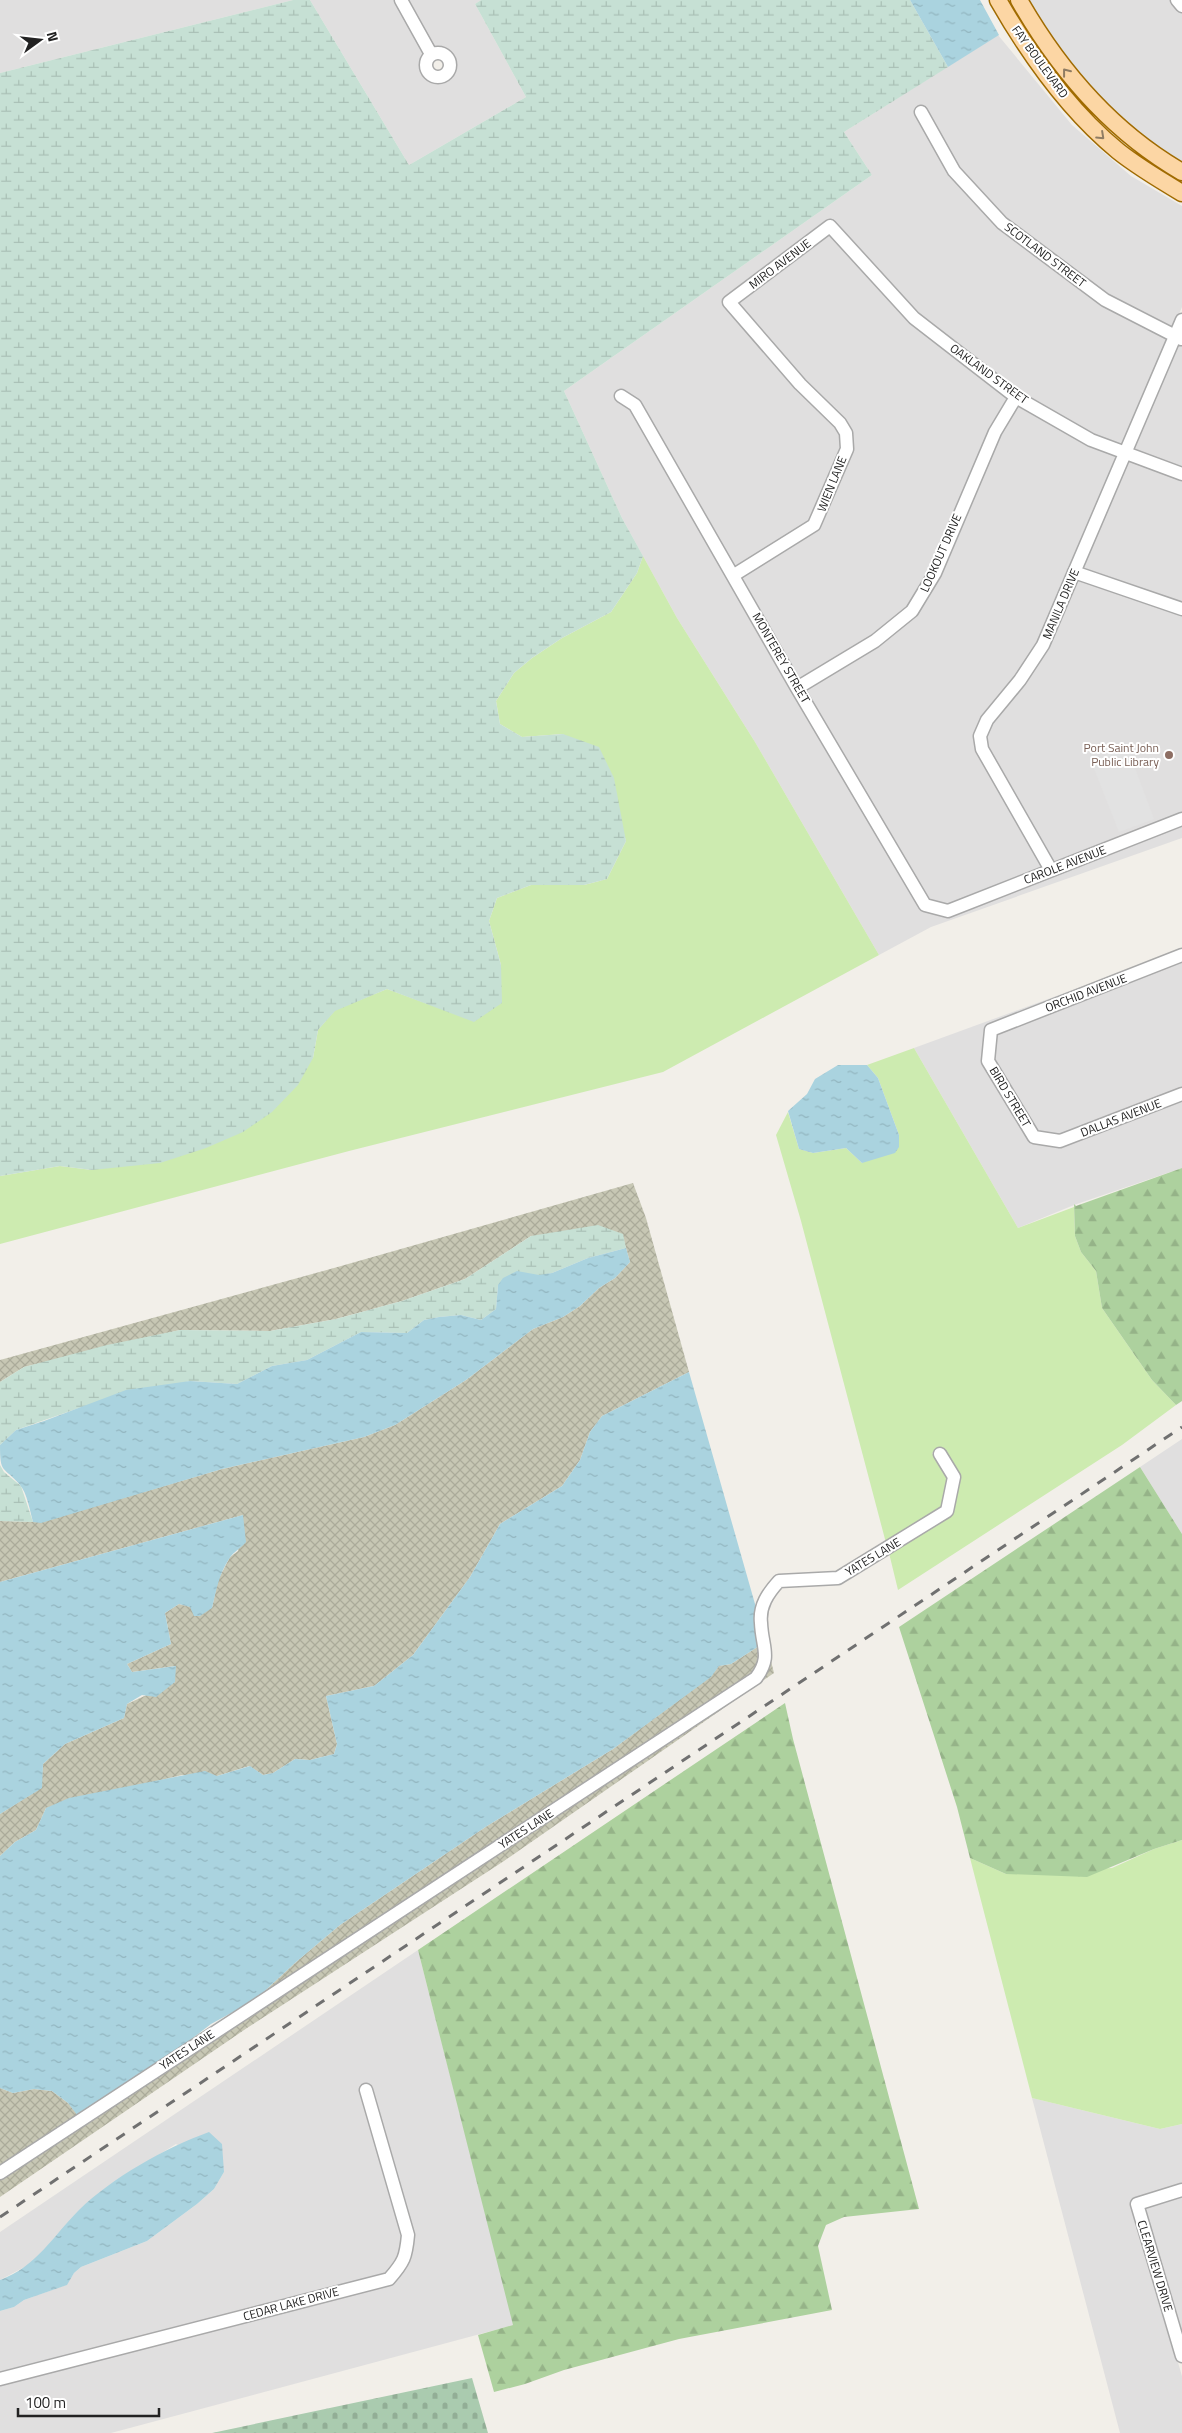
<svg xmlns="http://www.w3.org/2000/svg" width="1182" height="2433" font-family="'Titillium Web',sans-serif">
  <defs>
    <pattern id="construction-cross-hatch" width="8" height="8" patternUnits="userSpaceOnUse" patternTransform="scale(1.25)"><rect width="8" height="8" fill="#c7c7b4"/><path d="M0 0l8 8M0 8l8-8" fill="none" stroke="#abab9a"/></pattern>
    <pattern id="forest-firs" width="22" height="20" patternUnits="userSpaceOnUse" patternTransform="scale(1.25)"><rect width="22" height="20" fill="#add19e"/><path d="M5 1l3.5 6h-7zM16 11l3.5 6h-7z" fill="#95b388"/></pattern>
    <pattern id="wetland-marsh" width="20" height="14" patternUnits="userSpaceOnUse" patternTransform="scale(1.25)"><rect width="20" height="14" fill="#c6e0d4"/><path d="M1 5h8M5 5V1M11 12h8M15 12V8" fill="none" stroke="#aac0b6"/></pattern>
    <pattern id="cemetery-stones" width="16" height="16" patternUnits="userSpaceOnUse" patternTransform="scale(1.25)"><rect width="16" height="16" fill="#aacbaf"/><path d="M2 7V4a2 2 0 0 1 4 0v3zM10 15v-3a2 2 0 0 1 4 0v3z" fill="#92ae96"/></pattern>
    <pattern id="water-ripples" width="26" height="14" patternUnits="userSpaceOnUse" patternTransform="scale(1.25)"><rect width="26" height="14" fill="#aad3df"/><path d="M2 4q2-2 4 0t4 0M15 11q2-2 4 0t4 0" fill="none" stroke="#92b5bf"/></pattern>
  </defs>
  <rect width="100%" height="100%" fill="#f2efe9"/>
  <!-- residential -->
  <path fill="#e0dfdf" d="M0,0H293L0,73Z
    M310,0H395L425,53L420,64L423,75L437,82L445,80L452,75L456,66L455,59L447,50L434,48L407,0H481L475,4L526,97L409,165Z
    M1029,0H1170L1182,14V164L1142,138L1106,107L1051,39Z
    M998,35L1072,125L1131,176L1182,206V307L1172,330L1108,295L1006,220L959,168L924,105L914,110L949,173L1101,303L1168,339L1123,446L1094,435L1019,393L918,314L831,219L722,302L757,345L836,426L841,435V448L810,522L736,568L639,402L620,389L613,397L630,408L920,907L945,917L1182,824V838L931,927L879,955L755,742L677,618L622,518L564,391L872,175L844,132Z
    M829,233L1009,398L990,430L930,572L908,608L893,623L800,681L741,577L818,528L852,450L804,380L737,303Z
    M1177,343L1182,345V469L1133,450Z
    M1017,403L1119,455L1038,643L975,734L1043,868L948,905L929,901L805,690L878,645L917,613L940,575L1000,433Z
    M1129,459L1182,480V604L1081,570Z
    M1077,579L1182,614V814L1054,864L988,748L985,736L991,722Z
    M1182,950L986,1025L984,1028L983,1061L1029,1139L1057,1148L1064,1147V1145L1182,1100V1168L1074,1205L1018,1228L914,1048Z
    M1182,961V1089L1059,1136L1038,1133L994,1059L996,1034Z
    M1182,1439V1534L1140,1467Z
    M418,1950L514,2325L111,2433H0V2384L393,2281L408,2264L411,2255L413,2233L369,2084L359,2087L402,2235L400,2254L386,2274L0,2374V2311L14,2307L24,2300L66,2285L74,2273L81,2267L147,2241L197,2204L214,2189L224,2172L176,2144L115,2182L80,2210L32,2263L0,2280V2232Z
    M1032,2098L1160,2129L1182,2124V2185L1130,2201L1182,2376V2433H1120Z
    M1182,2195V2337L1143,2207Z"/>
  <!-- construction -->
  <path fill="url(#construction-cross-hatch)" d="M633,1183L646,1218L689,1372L602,1416L590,1432L580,1460L562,1486L500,1524L470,1577L413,1655L374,1686L326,1696L337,1744L334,1754L310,1760L295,1759L273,1773L263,1775L249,1766L217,1776L182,1775L46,1808L36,1830L15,1842L0,1856V1814L41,1788L43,1764L65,1744L124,1718L127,1704L175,1682V1666L132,1672L127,1664L171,1644L165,1613L179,1604L190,1607L212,1608L218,1580L230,1557L238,1551L243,1515L0,1582V1521L41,1522L222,1469L364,1437L395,1425L466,1380L533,1329L563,1317L580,1306L599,1288L615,1278L630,1262L622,1234L531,1236L465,1279L402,1301L336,1319L270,1331L180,1330L24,1367L0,1382V1360L334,1268Z
    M759,1646L761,1655L752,1675L255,2000L296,1962L340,1925L487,1826L613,1749L710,1677L719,1666L731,1664Z
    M771,1661L774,1673L504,1861L247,2028L0,2197V2179L759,1682L768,1670Z
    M0,2088L13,2093L34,2089L52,2091L68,2103L78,2115L0,2167Z"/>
  <!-- grass -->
  <path fill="#cdebb0" d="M643,556L677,618L755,742L879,955L663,1072L349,1151L0,1244V1176L60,1166L92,1170L313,1058L318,1030L335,1010L387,989L428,1004L501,965L489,921L497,898L531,885H584L607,879L626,841L619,816L563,734L522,737L500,724L496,701L514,673L532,658L562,638L611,612L637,573Z
    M914,1048L1018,1228L1074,1207L1075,1236L1081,1252L1096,1271L1102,1308L1152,1380L1176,1405L1122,1445L898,1590L889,1553L950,1515L958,1475L942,1448L932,1453L948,1478L942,1508L886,1543L801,1221L776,1135L788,1112L799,1149L813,1153L846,1148L862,1163L899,1135L878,1078L867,1065Z
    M1182,1840V2124L1160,2129L1032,2098L970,1858L1006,1874L1112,1868L1154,1849Z"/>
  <!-- forest -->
  <path fill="url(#forest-firs)" d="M1182,1168V1401L1176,1405L1152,1380L1102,1308L1096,1271L1081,1252L1075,1236L1074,1204L1076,1206Z
    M1140,1467L1182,1534V1840L1154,1849L1087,1877L1006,1874L970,1858L957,1807L899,1627Z
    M785,1703L793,1739L919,2209L844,2217L826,2225L818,2246L832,2310L679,2339L564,2370L525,2384L494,2392L478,2335L513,2325L418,1950Z"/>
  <!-- wetland -->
  <path fill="url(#wetland-marsh)" d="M293,0H310L409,165L526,97L475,4L481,0H910L948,67L844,132L872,175L564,391L622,518L643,556L637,573L611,612L562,638L532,658L514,673L496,701L500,724L522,737L563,734L599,747L614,778L626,841L607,879L584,885H531L497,898L489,921L501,965L502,1003L474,1022L387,989L335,1011L318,1030L313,1058L298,1085L272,1112L243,1132L206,1148L160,1163L92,1170L60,1166L0,1176V73Z
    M598,1225L623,1234L626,1248L588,1258L552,1273L498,1285L496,1309L481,1320L461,1315L439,1317L424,1320L407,1333L361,1332L307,1360L272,1366L237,1384L190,1381L79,1408L16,1430L0,1445V1382L24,1367L107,1345L180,1330L270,1331L336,1319L402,1301L465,1279L531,1236Z
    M0,1465L4,1472L21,1486L33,1522L0,1521Z"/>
  <!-- cemetery -->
  <path fill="url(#cemetery-stones)" d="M472,2378L488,2433H212Z"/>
  <!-- parking -->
  <path fill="#e2e2e2" d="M1127,747L1154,819L1119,832L1091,761Z"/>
  <!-- water -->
  <path fill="url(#water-ripples)" d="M910,0H980L999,35L948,67Z
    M838,1065H867L878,1078L899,1135V1147L895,1153L862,1163L846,1148L813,1153L799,1149L788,1111L807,1094L815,1079Z
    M626,1248L630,1262L615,1278L599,1288L580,1306L563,1317L533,1329L466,1380L395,1425L364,1437L222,1469L41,1523L33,1522C30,1511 27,1493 20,1485C3,1465 0,1475 0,1445L16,1430L44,1421L126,1390L190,1381L237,1384L272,1366L307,1360L361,1332L407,1333L424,1320L439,1317L461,1315L481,1320L496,1309L498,1285L503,1278L517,1271L539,1275L552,1273L588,1258Z
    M689,1372L757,1611L759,1646L731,1664L719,1666L711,1677L613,1749L487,1826L340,1925L296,1962L255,2000L211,2024L176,2051L78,2116L68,2103L52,2091L34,2089L13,2093L0,2088V1856L15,1842L36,1830L46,1808L69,1798L205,1771L217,1776L250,1766L263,1775L273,1773L295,1759L310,1760L334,1754L337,1744L326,1696L374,1686L413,1655L470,1577L500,1524L562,1486L580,1460L590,1432L602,1416Z
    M243,1515L246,1542C241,1548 233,1552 229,1559C219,1574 216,1591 212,1608L200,1616H194L190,1607L179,1604L165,1613L171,1644L127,1664L132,1672L176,1666L175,1682L156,1697L142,1695L127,1704L124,1718L65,1744L43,1764L42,1788L0,1814V1582Z
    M209,2132L222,2144L224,2172L214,2189L197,2204L147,2241L81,2267L74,2273L67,2285L24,2300L14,2307L0,2311V2280C36,2267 53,2236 79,2210C113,2177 165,2148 209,2132Z"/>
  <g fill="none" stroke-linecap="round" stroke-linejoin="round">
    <defs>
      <path id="minor" d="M401,0L431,54
        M1177,0L1182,6
        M426 65a12 12 0 1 1 24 0a12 12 0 1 1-24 0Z
        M921,112L954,171L1002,223L1105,300L1181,339
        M621,396L635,405L797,688L925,905L948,911L1182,819
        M1074,572L1182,609
        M734,575L814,525L847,449L846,433L840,423L800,384L729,302L830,226L914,318L1016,397L1091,440L1182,474
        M797,688L875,641L912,611L935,573L995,432L1016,397
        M1051,870L982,749L980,736L987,720L1020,680L1043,645L1182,320
        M1182,955L991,1030L988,1061L1034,1137L1060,1141L1182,1094
        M0,2173L756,1678C772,1656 762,1648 761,1623C759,1606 768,1593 779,1581L838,1578L947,1511L954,1477L940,1454
        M1182,2190L1137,2204L1182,2356
        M0,2379L389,2279C404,2262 406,2257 408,2235L366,2090"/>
      <path id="major" d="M998,0C1030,56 1068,110 1118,151C1138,167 1160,180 1182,193
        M1019,0C1059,70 1111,131 1182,172"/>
    </defs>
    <!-- minor casing -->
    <use href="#minor" stroke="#a9a9a9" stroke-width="15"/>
    <!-- major casing -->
    <use href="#major" stroke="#a06b00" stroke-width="19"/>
    <!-- minor -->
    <use href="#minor" stroke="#fff" stroke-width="12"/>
    <!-- major -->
    <use href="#major" stroke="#fcd6a4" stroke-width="16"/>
    <!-- rail -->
    <path stroke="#707070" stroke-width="3" stroke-dasharray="10 10" stroke-linecap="butt" d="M0,2217L1182,1427"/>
  </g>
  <!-- one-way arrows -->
  <defs><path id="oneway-chevron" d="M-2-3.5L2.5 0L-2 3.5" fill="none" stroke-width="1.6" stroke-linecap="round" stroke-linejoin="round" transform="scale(1.25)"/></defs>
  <g stroke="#8f7c63">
    <use href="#oneway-chevron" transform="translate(1066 72) rotate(-128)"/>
    <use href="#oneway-chevron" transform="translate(1101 136) rotate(43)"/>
  </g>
  <!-- markers -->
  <circle fill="#8d6e63" stroke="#fff" stroke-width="2" cx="1169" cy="755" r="5"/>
  <g text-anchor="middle" stroke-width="4" stroke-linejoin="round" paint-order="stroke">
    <!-- street labels -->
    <g font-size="12" fill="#222" stroke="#fff">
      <text transform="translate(1040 62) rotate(54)" y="4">FAY BOULEVARD</text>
      <text transform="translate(1045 255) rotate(37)" y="4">SCOTLAND STREET</text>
      <text transform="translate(780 264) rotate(-37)" y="4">MIRO AVENUE</text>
      <text transform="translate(989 374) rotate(36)" y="4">OAKLAND STREET</text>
      <text transform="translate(832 484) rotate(-68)" y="4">WIEN LANE</text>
      <text transform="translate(941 553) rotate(-66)" y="4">LOOKOUT DRIVE</text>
      <text transform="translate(1061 604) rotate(-67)" y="4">MANILA DRIVE</text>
      <text transform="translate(781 658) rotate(60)" y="4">MONTEREY STREET</text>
      <text transform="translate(1065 865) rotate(-21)" y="4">CAROLE AVENUE</text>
      <text transform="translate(1086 993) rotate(-21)" y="4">ORCHID AVENUE</text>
      <text transform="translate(1010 1097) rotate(59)" y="4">BIRD STREET</text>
      <text transform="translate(1121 1118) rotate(-21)" y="4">DALLAS AVENUE</text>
      <text transform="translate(873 1557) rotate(-31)" y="4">YATES LANE</text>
      <text transform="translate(526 1829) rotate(-33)" y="4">YATES LANE</text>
      <text transform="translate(187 2050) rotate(-33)" y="4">YATES LANE</text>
      <text transform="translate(1155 2266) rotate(73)" y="4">CLEARVIEW DRIVE</text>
      <text transform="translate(291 2304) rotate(-15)" y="4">CEDAR LAKE DRIVE</text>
    </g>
    <!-- education labels -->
    <g font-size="12" fill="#785e54" stroke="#fff" text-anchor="end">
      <text x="1159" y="752">Port Saint John<tspan x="1159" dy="14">Public Library</tspan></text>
    </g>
  </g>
  <!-- north arrow -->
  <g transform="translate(40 40) rotate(75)" stroke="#ffffff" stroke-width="4" paint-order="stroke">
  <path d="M0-4L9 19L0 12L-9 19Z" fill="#222222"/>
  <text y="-8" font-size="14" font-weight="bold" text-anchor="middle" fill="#222222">N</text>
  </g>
  <!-- scale -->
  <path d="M18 2408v8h141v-8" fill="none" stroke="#222222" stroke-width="2.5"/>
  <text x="25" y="2408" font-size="15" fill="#222222" stroke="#ffffff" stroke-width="4" paint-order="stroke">100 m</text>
</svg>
